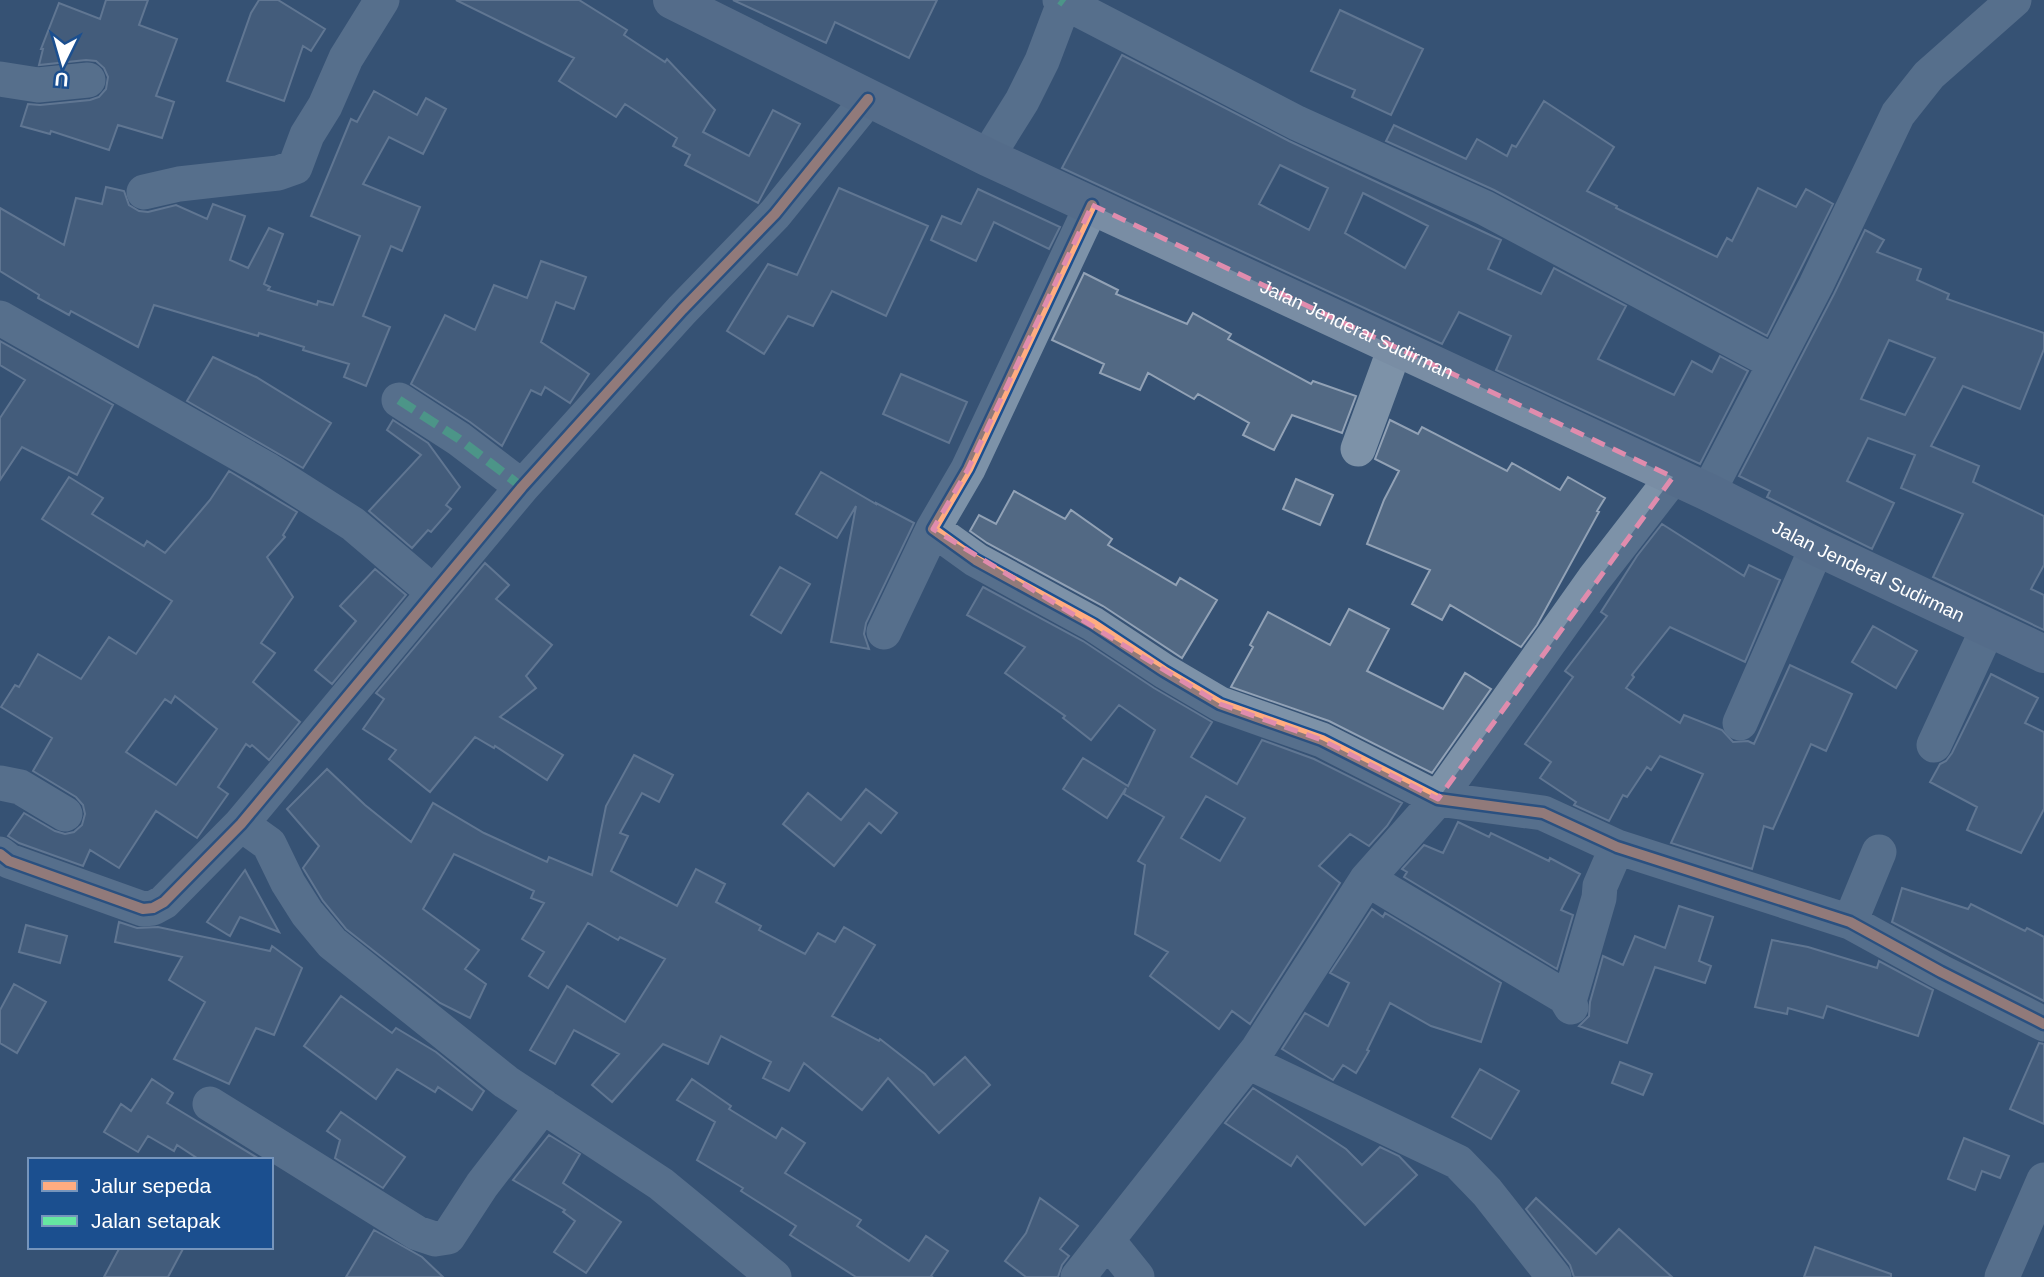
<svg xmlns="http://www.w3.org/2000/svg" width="2044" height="1277" font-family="Helvetica,sans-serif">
  <rect width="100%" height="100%" fill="#365274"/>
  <!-- building -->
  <path fill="#526984" stroke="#92a2b6" stroke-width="2" fill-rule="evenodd" d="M106,0H148L139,25L177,39L156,96L174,102L162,138L118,125L109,150L51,131L50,134L21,126L28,104L40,105L90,100L99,97L106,89L108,77L104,68L96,61L86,60L39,65L43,49H41L59,3L100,19Z
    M259,0H278L325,29L311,51L303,46L284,101L227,81L251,13Z
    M456,0H579L627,30L624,35L665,62L667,59L715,110L703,132L749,156L773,110L800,124L758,203L685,165L690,155L673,146L677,138L625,104L616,117L559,81L574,58Z
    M733,0H937L909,58L835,22L826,43Z
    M1340,10L1423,49L1391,115L1352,97L1355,90L1311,71Z
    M1122,55L1289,141L1501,240L1488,269L1541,294L1554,268L1626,306L1598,359L1674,395L1692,361L1712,372L1720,356L1748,371L1700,464L1496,370L1511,336L1459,312L1442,344L1062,168ZM1280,165L1328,188L1309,230L1259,204ZM1363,193L1428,226L1405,268L1345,233Z
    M374,91L417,115L426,98L446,109L423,154L389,137L363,184L420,207L402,251L391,246L363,316L390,327L366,386L344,377L349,364L303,350L304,347L259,333L258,336L154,305L138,347L71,311L69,315L38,298L39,295L0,271V208L64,245L76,198L102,204L106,187L124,191L129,205L139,211L148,212L176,205L207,219L213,204L245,216L230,260L248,268L269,228L283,234L264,284L270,287L268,290L317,305L318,301L333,305L360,236L311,216L351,119L357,122Z
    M1544,101L1614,147L1587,191L1617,206L1616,208L1717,257L1727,238L1732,241L1758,188L1796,207L1806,189L1833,204L1767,336L1494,190L1386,141L1394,125L1466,159L1477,139L1507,156L1512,145L1516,147Z
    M839,188L928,226L886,316L832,291L813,326L788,316L764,354L727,331L768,264L797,275Z
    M978,189L1060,227L1049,249L994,222L976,261L931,240L942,216L961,224Z
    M1865,230L1884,240L1877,252L1921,269L1917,280L1949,294L1947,299L2044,333V349L2020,409L1963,386L1931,446L1979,466L1973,482L2044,516V565L2031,589L2044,595V630L1933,577L1963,514L1901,488L1915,455L1868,438L1847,481L1894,503L1872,549L1767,497L1770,491L1739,476L1834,294ZM1889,340L1935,358L1905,415L1861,399Z
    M541,261L586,277L574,309L556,302L541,342L589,374L570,403L545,387L541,395L531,390L502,446L470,422L411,384L445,315L475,330L494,285L527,298Z
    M1084,273L1118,290L1116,294L1187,324L1193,313L1231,334L1228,339L1311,384L1313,381L1356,396L1342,433L1292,415L1274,450L1243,435L1249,423L1198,394L1194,399L1148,373L1140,390L1100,373L1104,364L1052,340Z
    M0,341L113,405L77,475L22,447L0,480V418L25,380L0,365Z
    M213,357L256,377L331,423L303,468L187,401Z
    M901,374L967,402L949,443L883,414Z
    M393,420L428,443L460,487L446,505L451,509L431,532L428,530L412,548L369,511L421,455L387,430Z
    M1390,420L1418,434L1422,427L1507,471L1512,463L1560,490L1568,477L1605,498L1597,511L1599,512L1537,625L1521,647L1450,605L1442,620L1412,604L1430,570L1367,544L1384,500L1399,471L1375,459Z
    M229,471L297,512L283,535L285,537L267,557L293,597L261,643L275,653L253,682L300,722L269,760L252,745L250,747L246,744L218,787L228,794L197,838L156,811L119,868L90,850L83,866L19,843L8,836L24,813L55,831L65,834L74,832L82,825L85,814L83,805L76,797L33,771L52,738L1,707L15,685L19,687L38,654L81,679L109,637L136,654L172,601L42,519L69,477L103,498L92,514L144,546L147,541L165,553L210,500ZM175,696L217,729L176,785L126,752L165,699L171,703Z
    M821,472L876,504V503L914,523L866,623L864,634L869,649L831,642L856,506L837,538L796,514Z
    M1296,479L1333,495L1320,525L1283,509Z
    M1014,491L1065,519L1071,510L1112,539L1108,545L1176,585L1180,578L1217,600L1182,658L1103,606L987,543L970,531L979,515L996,524Z
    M1662,524L1744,576L1749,565L1780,580L1745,662L1670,627L1632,675L1634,677L1626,688L1680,723L1684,715L1722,730L1733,742L1748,741L1754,744L1790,665L1852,694L1826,751L1811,744L1773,829L1764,826L1752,869L1671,843L1703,774L1660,756L1651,770L1647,767L1627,797L1623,795L1609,821L1574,805L1576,802L1540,778L1551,762L1525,744L1573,677L1565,671L1607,616L1601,612L1637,556Z
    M485,563L509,585L496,599L552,645L526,676L536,688L500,717L563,755L547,780L495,746L494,748L475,737L430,792L389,759L396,750L363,729L384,699L376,693Z
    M780,567L810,584L781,633L751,615Z
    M375,569L406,595L332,684L315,670L356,621L340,606Z
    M983,587L1083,641L1154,688L1212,722L1191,757L1237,784L1262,740L1314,759L1402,803L1387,826L1369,846L1350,834L1319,866L1340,883L1250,1024L1232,1011L1219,1029L1150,976L1168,952L1135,934L1145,865L1138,861L1164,817L1124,794L1126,788L1107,818L1063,789L1083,758L1128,786L1155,730L1119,705L1091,740L1063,718L1065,716L1005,673L1025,647L967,615ZM1206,796L1245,818L1220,861L1181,838Z
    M1349,609L1389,629L1367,671L1443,709L1465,673L1491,689L1432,773L1329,721L1231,687L1253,647L1250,645L1268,612L1330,645Z
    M1873,626L1917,651L1896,688L1852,662Z
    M1991,674L2038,698L2025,723L2044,732V809L2021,853L1967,830L1977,807L1930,782L1940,764L1946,761L1952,753Z
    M634,755L673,775L659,802L642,793L620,833L628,836L611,871L677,906L696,869L725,884L716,902L761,926L759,930L805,954L818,933L835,942L844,927L875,945L832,1016L879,1041L880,1039L925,1074L934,1085L965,1057L990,1085L939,1133L888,1078L862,1110L804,1063L789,1091L763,1078L771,1062L721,1036L708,1064L663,1044L612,1102L592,1085L619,1054L574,1030L555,1064L530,1050L567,986L625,1022L665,959L620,937L618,940L588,923L548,988L529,976L544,952L522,939L544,903L531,898L534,891L454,854L423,909L479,950L465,969L486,984L470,1018L440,1003L346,929L323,901L303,868L319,846L287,809L327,769L365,805L411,842L433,803L484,833L547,862L549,857L592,875L606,806Z
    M866,789L897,813L881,833L869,823L834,866L783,824L808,793L841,820Z
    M1458,822L1489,837L1491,833L1549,861L1550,858L1580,874L1561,910L1573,915L1557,969L1404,877L1407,872L1402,869L1424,845L1443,853Z
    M245,870L279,932L240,917L230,936L207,922Z
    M1902,888L1968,909L1971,904L2025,931L2027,928L2044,937V1001L1892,922Z
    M1679,906L1713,917L1699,961L1711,966L1705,983L1655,967L1627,1043L1579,1026L1589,1016L1590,1002L1603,956L1623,965L1635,936L1665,948Z
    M1372,909L1383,917L1385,913L1501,983L1481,1042L1431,1026L1390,1003L1367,1050L1369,1051L1356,1073L1343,1065L1333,1080L1282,1049L1305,1013L1328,1026L1349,983L1330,973Z
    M119,922L137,928L158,927L270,951L272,946L302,968L274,1035L256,1028L229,1084L174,1059L205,1002L169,980L182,957L115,942Z
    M26,925L67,936L60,963L19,952Z
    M1772,940L1808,947L1877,968L1879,961L1933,990L1918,1036L1827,1006L1823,1018L1788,1008L1787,1014L1755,1007Z
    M14,984L46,1002L17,1053L0,1043V1010Z
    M341,996L392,1033L396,1028L436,1052L484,1091L472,1110L438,1087L435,1092L397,1069L376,1099L304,1046Z
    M2039,1043L2044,1044V1124L2010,1109Z
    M1620,1062L1652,1074L1643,1095L1612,1083Z
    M1480,1069L1519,1091L1491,1139L1452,1117Z
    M152,1079L173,1093L167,1103L261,1160H200L177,1145L174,1151L148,1136L138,1152L104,1132L121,1104L131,1111Z
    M692,1079L731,1106L729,1109L776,1138L782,1128L805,1143L785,1173L861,1220L857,1226L909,1261L926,1236L948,1251L931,1276L933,1277H856L790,1235L796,1226L741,1191L743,1188L697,1160L715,1122L677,1100Z
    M1253,1088L1346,1149L1362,1165L1380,1147L1399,1156L1417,1175L1365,1225L1297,1156L1291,1166L1225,1123Z
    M341,1112L405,1157L383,1188L335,1158L340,1140L327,1131Z
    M549,1135L580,1154L563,1183L621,1222L586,1273L554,1252L575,1221L563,1212L565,1210L513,1180Z
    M1964,1138L2009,1156L2000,1178L1982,1171L1975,1190L1948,1179Z
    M1040,1198L1078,1226L1060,1249L1069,1256L1062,1265L1058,1277H1026L1005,1261L1026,1233Z
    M1536,1198L1596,1254L1619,1229L1672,1277H1574L1570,1265L1526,1209Z
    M374,1230L422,1257L443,1277H346Z
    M120,1247H184L168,1277H104Z
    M1815,1247L1891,1274V1277H1804Z"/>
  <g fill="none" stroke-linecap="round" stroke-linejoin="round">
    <!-- street -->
    <path stroke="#7d92a8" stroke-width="35" d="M1060,0L1297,123L1485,208L1775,363
      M0,79L38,85L88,80
      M987,157L1022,101L1042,61L1064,3
      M144,192L179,184L278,173L295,167L307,135L325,106L346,58L382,0
      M1092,205L968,469L933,529L976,560L1093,624L1164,671L1220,704L1322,740L1438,799L1543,813L1617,847L1850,922L1941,972L2044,1024
      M0,318L268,470L353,524L433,592
      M399,400L459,439L522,487
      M1358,449L1395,348
      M1708,492L1816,285L1898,114L1929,75L2014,0
      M884,632L933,529
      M1740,723L1817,547
      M1934,745L1988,628
      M0,783L20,787L65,814
      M241,824L269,844L288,883L307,913L332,943L506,1082L661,1184L774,1277
      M0,854L9,861L143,909L153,908L164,902L241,824L522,487L682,310L775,214L868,99
      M1367,879L1565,997L1571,1007
      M1850,922L1879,852
      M1569,1001L1599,898L1600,886L1617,847
      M1248,1062L1458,1162L1487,1192L1554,1277
      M210,1104L417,1233L435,1239L448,1237L482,1185L543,1106
      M1108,1241L1137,1277
      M1078,1277L1258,1049L1367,879L1438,799L1594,579L1673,477
      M2002,1277L2044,1180"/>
    <!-- secondary -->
    <path stroke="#798da4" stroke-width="38" id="s1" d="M672,0L987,157L1708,492L1817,547L2044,654"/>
    <!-- quiet -->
    <path stroke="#66e7a1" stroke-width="9" stroke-dasharray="18 9" stroke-linecap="butt" d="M1060,0L1064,3
      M399,400L459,439L522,487"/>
    <defs>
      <path id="cycleway" d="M1092,205L968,469L933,529L976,560L1093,624L1164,671L1220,704L1322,740L1438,799L1543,813L1617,847L1850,922L1941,972L2044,1024
        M0,854L9,861L143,909L153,908L164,902L241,824L522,487L682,310L775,214L868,99"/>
    </defs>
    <!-- cycleway casing -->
    <use href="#cycleway" stroke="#1b4f8f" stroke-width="15"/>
    <!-- cycleway -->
    <use href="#cycleway" stroke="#ffac80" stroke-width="10"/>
  </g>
  <!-- marked area -->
  <path d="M0 0H2044V1277H0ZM1092,205L1673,477L1438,799L1322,740L1220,704L933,529L968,469Z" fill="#365274" fill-opacity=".55" fill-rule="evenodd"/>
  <path fill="none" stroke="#e08cad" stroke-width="5" stroke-dasharray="14 9" stroke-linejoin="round" d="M1092,205L1673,477L1438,799L1322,740L1220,704L933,529L968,469Z"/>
  <g text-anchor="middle" stroke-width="6" stroke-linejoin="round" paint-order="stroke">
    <!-- street labels -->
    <g font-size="19" fill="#fff" stroke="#1b4f8f">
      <text dy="7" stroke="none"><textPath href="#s1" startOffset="760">Jalan Jenderal Sudirman</textPath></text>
      <text dy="7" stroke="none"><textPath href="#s1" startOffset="1326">Jalan Jenderal Sudirman</textPath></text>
    </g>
  </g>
  <!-- legend -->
  <rect x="28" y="1158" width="245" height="91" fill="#1b4f8f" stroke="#7695bc" stroke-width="2"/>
  <rect x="42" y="1181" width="35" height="10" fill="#ffac80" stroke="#7695bc" stroke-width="2"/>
  <text x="91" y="1193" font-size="21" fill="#ffffff">Jalur sepeda</text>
  <rect x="42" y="1216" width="35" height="10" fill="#66e7a1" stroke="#7695bc" stroke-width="2"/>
  <text x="91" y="1228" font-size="21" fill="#ffffff">Jalan setapak</text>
  <!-- north arrow -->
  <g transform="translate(63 63) rotate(185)" stroke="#1b4f8f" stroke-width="5" paint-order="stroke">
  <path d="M0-5L12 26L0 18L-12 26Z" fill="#ffffff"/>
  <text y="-10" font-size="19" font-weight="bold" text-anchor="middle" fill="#ffffff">U</text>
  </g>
</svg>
